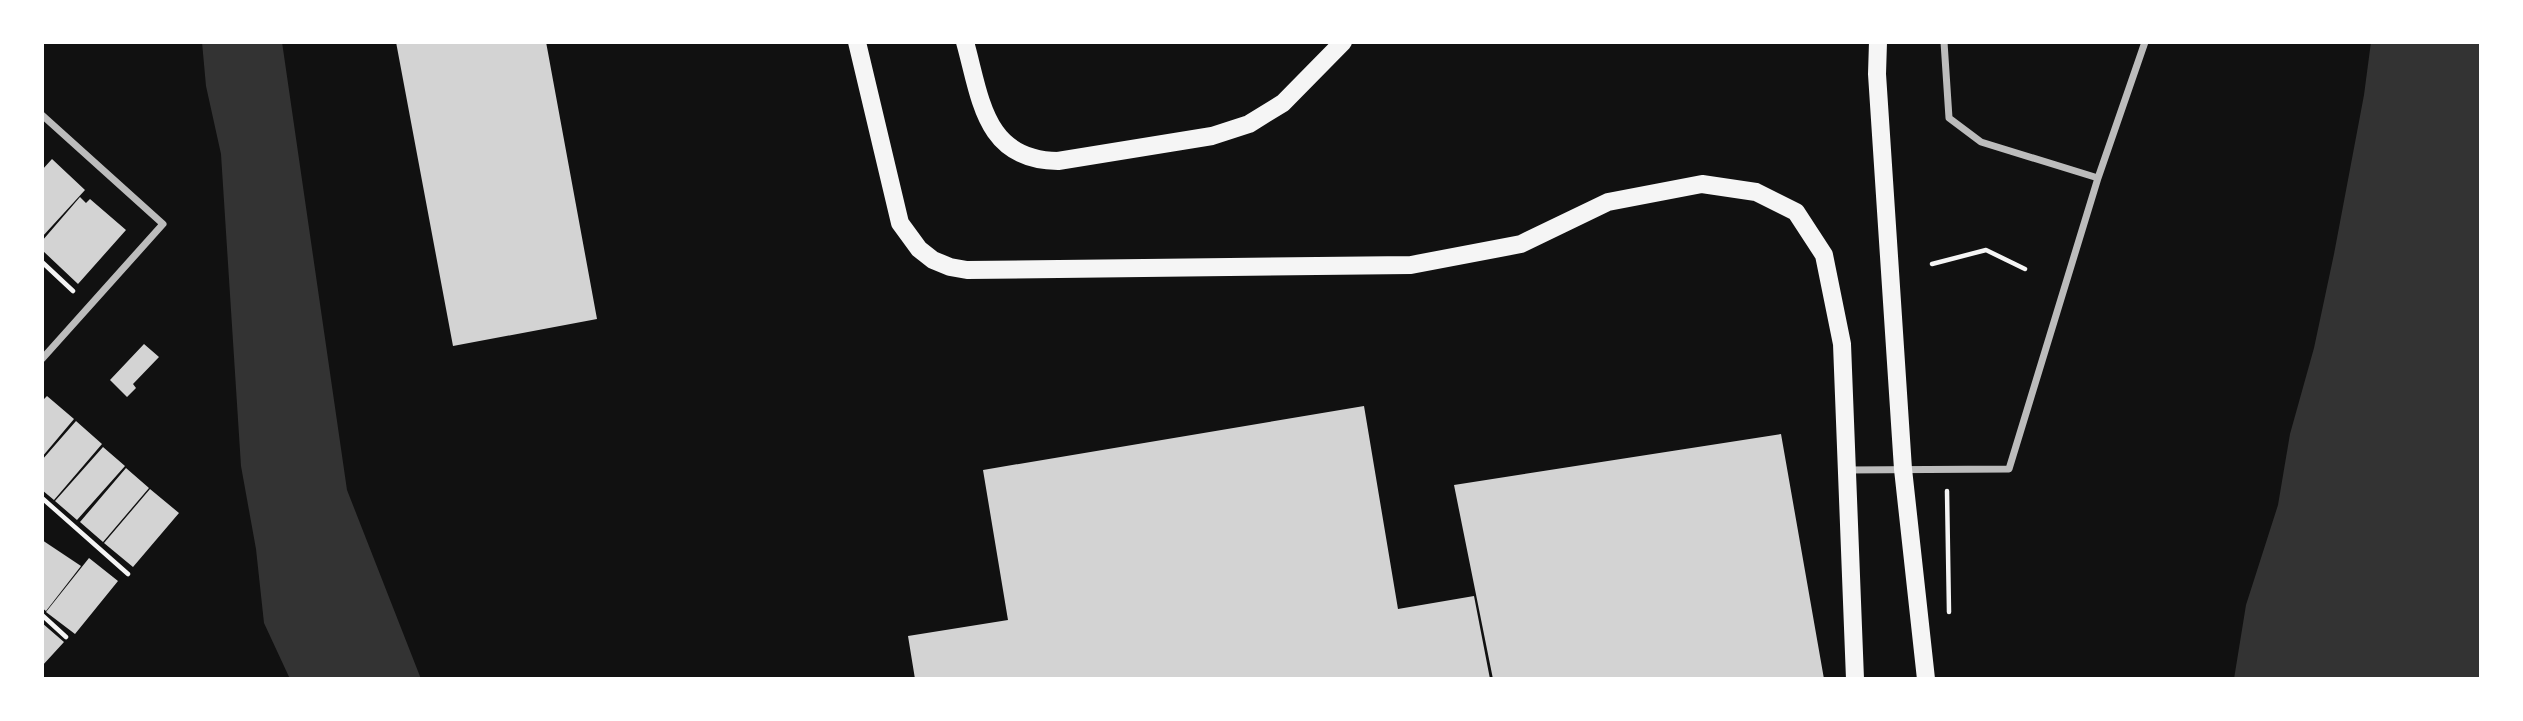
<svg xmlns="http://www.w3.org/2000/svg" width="2523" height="721" font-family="'Crimson Pro',serif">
  <rect width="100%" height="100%" fill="#111"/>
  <!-- water -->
  <path fill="#333" d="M202,42H282L347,490L421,679H290L264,623L256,549L241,466L221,154L206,86Z
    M2371,42H2481V679H2234L2246,605L2278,505L2290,434L2314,348L2334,254L2364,95Z"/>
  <!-- building -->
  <path fill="#d3d3d3" d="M396,42H546L597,319L453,346Z
    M52,159L85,190L42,237V170Z
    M80,197L86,203L90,199L126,230L78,284L42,250V241Z
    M144,344L159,357L133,384L136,388L127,397L110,380Z
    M47,396L74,419L42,457V401Z
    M1364,406L1398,609L1474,596L1490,679H915L908,636L1008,620L983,470Z
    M76,421L102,444L54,500L42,490V460Z
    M1781,434L1824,679H1493L1454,485Z
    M103,447L125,466L77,520L55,501Z
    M126,468L149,488L103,542L80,522Z
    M150,489L179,513L133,567L104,543Z
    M42,540L81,566L46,611L42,608Z
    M89,558L118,581L75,634L46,612Z
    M42,623L64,642L42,666Z"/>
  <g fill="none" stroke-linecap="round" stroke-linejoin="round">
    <!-- path -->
    <path stroke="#f5f5f5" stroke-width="4.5" d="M42,262L73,291
      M1932,264L1986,250L2025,269
      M1947,491L1949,612
      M42,498L128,574
      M42,615L66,637"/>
    <!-- minor -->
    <path stroke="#bcbcbc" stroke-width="7" d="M1944,42L1949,118L1981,142L2098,178
      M42,115L163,224L42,359
      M1847,470L2009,469L2098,178L2145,42"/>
    <!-- primary -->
    <path stroke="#f5f5f5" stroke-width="18" d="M857,42L900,223L919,249L933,260L950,267L967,270L1411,265L1521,244L1608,202L1702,184L1756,192L1796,212L1824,255L1842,344L1855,679
      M965,42C981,99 984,160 1058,161L1212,136L1249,124L1283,103L1343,42
      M1878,42L1877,74L1903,469L1926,679"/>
  </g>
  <!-- border -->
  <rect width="2523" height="721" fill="none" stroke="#ffffff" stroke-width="88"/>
</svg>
